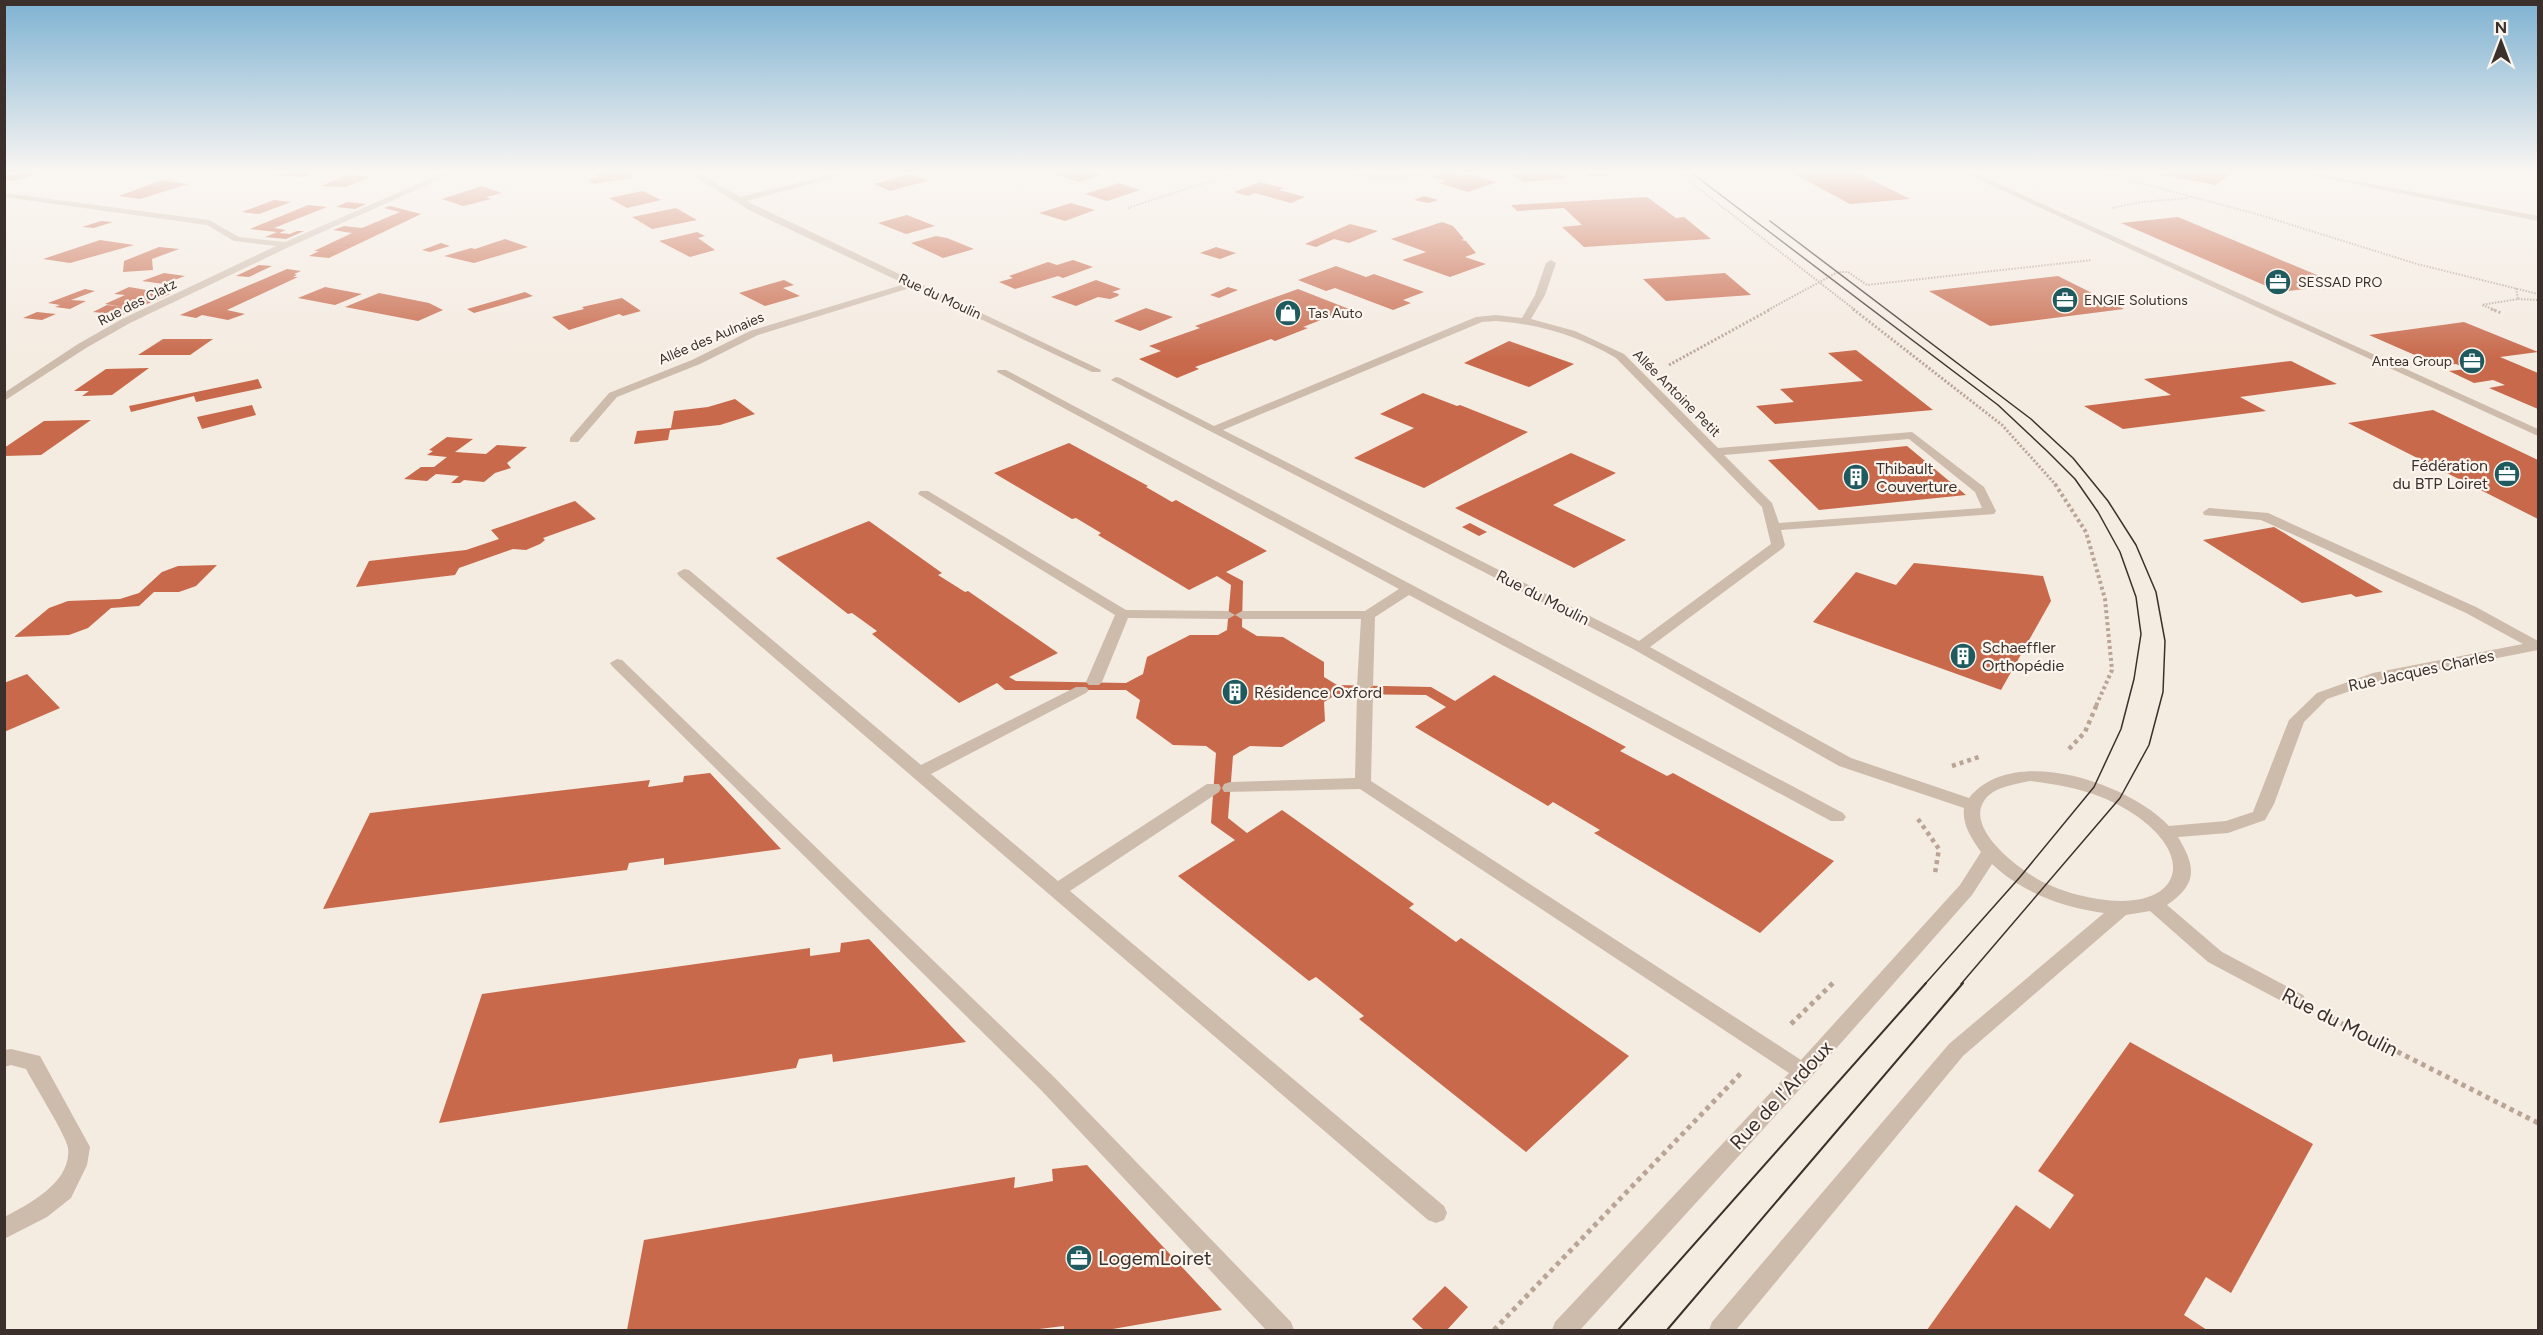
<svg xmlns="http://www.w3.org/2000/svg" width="2543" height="1335" font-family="Figtree,sans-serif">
  <rect width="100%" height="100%" fill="#f4ebe1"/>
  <!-- building -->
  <path fill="#c8694b" d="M25,171L46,172L13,181L5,179V176Z
    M286,171H317L303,177L275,175Z
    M591,171H625L634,177L594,184L588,180L599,177Z
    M1043,171H1088L1102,175L1079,182Z
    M1508,171H1555L1566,178L1523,182Z
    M1583,171H1634V173L1591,176Z
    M1789,171H1854L1910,199L1850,204Z
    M2162,171H2229L2234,172L2215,185L2158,174Z
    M1446,172L1461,176L1468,174L1497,182L1468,192L1439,183L1446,181L1431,177Z
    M909,174L927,181L890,191L874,184Z
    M347,175L370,177L345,187L321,186Z
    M162,180L188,184L140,199L119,196Z
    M1260,182L1284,188L1279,190L1305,197L1291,203L1255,193L1248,196L1234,192Z
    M1119,183L1140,190L1107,201L1085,194Z
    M482,186L502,193L486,197L491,199L463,206L442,199Z
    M643,191L661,200L627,208L609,198Z
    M1424,196L1438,200L1428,203L1414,200Z
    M1647,197L1676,218L1684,217L1711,239L1584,247L1562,227L1582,225L1564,208L1517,211L1511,205Z
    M274,200L291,202L259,214L242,212Z
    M347,202L366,204L355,209L336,207Z
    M1071,203L1095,210L1065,221L1039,213Z
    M308,205L327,207L274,228L286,230L279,233L290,234L297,231H304L286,239L265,237L277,232L250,229Z
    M390,206L421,214L329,258L309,256L319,251H314L352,233L333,230L344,226L362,228L400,212L384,208Z
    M676,208L697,220L652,229L632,217Z
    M907,215L935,226L906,234L878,223Z
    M2178,217L2341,285L2280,292L2121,223Z
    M101,221L113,222L94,228L82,227Z
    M1442,222L1453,226L1464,239L1461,240L1466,241L1476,253L1465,257L1486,264L1450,277L1402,260L1426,252L1391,239Z
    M1350,224L1378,231L1349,243L1334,239L1316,247L1305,244Z
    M697,232L705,236L698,238L715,250L690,257L659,241Z
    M936,236L947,238L974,249L943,258L911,243Z
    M505,239L528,247L474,263L444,256L471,248L475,249Z
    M100,240L134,245L70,263L43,259Z
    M441,243L450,246L430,252L422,250Z
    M159,247L179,249L152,259L153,270L123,272L124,261Z
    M1216,247L1236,253L1220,259L1200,253Z
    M1073,260L1093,267L1063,278L1058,276L1015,289L999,282L1013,278L1009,276L1048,262L1057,265Z
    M259,265L272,266L249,277L236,276Z
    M1336,266L1366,277L1374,274L1424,292L1403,300L1411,303L1393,310L1335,288L1326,291L1298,280Z
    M287,269L301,271L294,274L297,275L293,277H298L227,310L245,314L228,320L202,315L196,318L180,315Z
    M164,273L185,276L164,284L142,281Z
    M1725,273L1751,295L1666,301L1643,279Z
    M2058,276L2124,309L1990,326L1929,291Z
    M784,280L794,285L783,288L800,296L765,306L739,293Z
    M1096,280L1121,289L1112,292L1119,294L1118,296L1110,299L1098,297L1076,306L1051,297Z
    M129,287L170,294L122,315L93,312L107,305L123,307L105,304L125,295L114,294Z
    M325,287L362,294L335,305L298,298Z
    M1228,287L1238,290L1219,298L1210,295Z
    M85,289L95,291L71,300L86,301L70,309L55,307L60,305L48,303Z
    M1298,289L1349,309L1303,327L1308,328L1275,341L1271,339L1195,367L1199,369L1177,378L1139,359L1161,351L1149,346L1200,328L1195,326Z
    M525,292L533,296L474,313L467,309Z
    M379,293L429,303L443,310L418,321L345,307Z
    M622,298L641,311L623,316L619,314L569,330L552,317L584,309L582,307Z
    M1146,308L1173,317L1140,331L1114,321Z
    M37,312L56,314L42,320L23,318Z
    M2464,322L2538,352L2500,357L2538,373V409L2489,388L2505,385L2493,380L2474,383L2449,371L2467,369L2456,364L2440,366L2369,335Z
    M163,339H213L190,355H138Z
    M1509,341L1574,364L1529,387L1464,363Z
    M1856,350L1933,410L1775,424L1756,406L1794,402L1780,389L1863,381L1828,353Z
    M2291,361L2337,384L2240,397L2266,411L2123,429L2084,406L2171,395L2144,379Z
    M149,368L112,395L82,396L89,391H74L106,369Z
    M258,379L262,388L196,402L194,396L131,412L129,406Z
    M1423,393L1457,406L1460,405L1528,432L1424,488L1354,458L1414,428L1380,414Z
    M735,399L755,414L720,425L670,430L668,440L634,444L637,431L671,428L674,411L708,407Z
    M252,405L256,415L202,429L197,417Z
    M2433,410L2538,460V519L2348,423Z
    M91,420L41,455L4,456V448L44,421Z
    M447,437L473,439L455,452L486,454L497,445L527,447L507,463L511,468L495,473L484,482L464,480L460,483H451L459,476L436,474L427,481L404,479L421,467H434L447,457L427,455L433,451L429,450Z
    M1069,443L1148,486L1146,487L1172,502L1176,500L1267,551L1226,572L1243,581L1242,627L1257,636L1283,637L1324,662V677L1337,685L1431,687L1455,701L1494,675L1626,747L1620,751L1667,776L1673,773L1834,861L1760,933L1594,833L1600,830L1553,802L1548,806L1415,727L1446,707L1426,695L1337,694L1324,702L1325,721L1282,747L1250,746L1233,756L1228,818L1247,833L1282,810L1414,904L1409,908L1456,942L1461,938L1629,1056L1526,1152L1359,1019L1364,1016L1316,977L1309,981L1178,876L1235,840L1211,823L1216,753L1206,746L1173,745L1136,718L1140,700L1126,690H1005L997,683L959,703L872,634L877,631L852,613L848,614L776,558L869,521L942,573L938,575L965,592L968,591L1058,653L1009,677L1016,681L1126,683L1143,674L1147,657L1190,635H1218L1227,630L1231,585L1217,576L1189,590L1098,535L1101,533L1076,518L1072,519L994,473Z
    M1907,446L1966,495L1819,510L1768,460Z
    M1571,453L1616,473L1553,505L1626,540L1574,568L1455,508Z
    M575,501L596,519L543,538L545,540L540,544L526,550L513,549L459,568L455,575L356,587L369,561L466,550L499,539L491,530Z
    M1470,523L1487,532L1479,536L1462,527Z
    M2274,527L2383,592L2356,597L2351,594L2302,603L2203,540Z
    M1914,563L2043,576L2051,601L2001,690L1813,622L1856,572L1896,585Z
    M217,565L196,586L179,592H154L139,606L111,608L88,628L69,635L14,637L49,608L68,601L120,599L139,593L162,572L178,566Z
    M27,674L60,708L4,732V683Z
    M710,773L781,849L664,865V858L629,863L627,870L323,909L370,813L650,780L648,787L683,782L684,776Z
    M869,939L966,1042L833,1062L832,1054L799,1059L796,1068L439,1123L482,994L810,948V956L840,952L841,943Z
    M2130,1042L2313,1144L2231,1293L2206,1277L2184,1315L2207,1330H1927L2016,1205L2050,1229L2074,1195L2038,1171Z
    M1087,1165L1222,1310L1107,1330H1064V1326L1031,1330H627L644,1240L1015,1177L1014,1188L1053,1181L1052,1169Z
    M1445,1286L1468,1307L1447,1330H1424L1412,1319Z"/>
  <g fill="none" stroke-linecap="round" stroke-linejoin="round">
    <!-- path-far4 -->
    <path stroke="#b9a596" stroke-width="2" stroke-dasharray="1.5 1.5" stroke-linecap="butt" d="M1676,171L1855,310
      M2095,171L2260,215L2417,264L2538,294
      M1128,208L1241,171
      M2112,208L2142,202L2188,198
      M2518,299L2538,300
      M1768,310L1838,272H1848L1867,285L2092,260
      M2495,310L2482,305L2518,299L2516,288"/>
    <!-- path-far3 -->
    <path stroke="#b9a596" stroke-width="3" stroke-dasharray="2 2" stroke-linecap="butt" d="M1853,309L2002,425L2056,485
      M2491,309L2501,313
      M1669,365L1771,309"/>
    <!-- path-far2 -->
    <path stroke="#b9a596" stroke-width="4" stroke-dasharray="3 3" stroke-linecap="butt" d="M2055,484L2086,532L2105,599L2112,670L2096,706"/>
    <!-- path-far1 -->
    <path stroke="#b9a596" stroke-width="4.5" stroke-dasharray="4 4" stroke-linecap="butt" d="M2069,749L2085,732L2097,704
      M1952,766L1979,757
      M1918,819L1939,849L1935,873"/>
    <!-- path -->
    <path stroke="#b9a596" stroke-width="5" stroke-dasharray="4.5 4.5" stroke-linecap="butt" d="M2325,1015L2538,1123
      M1791,1024L1833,983
      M1494,1330L1743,1071"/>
    <!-- minor -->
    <path fill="#cdbbac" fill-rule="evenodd" d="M448,171H458L289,247L130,323L86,348L4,401V393L78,344L122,319L276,246L234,241L207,225L4,197V193L209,220L239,237L285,242Z
      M686,171H695L740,197L846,171H859L746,201L1101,370L1100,372H1092L913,287L758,335L700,364L617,397L578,442H570V438L609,393L692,360L750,331L905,284L751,211Z
      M1344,171L1390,174L1436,171C1418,182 1362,182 1344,171Z
      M1960,171H1970L2538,429V436Z
      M2289,171H2304L2538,216V221Z
      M1551,260L1556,263L1545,295L1531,319L1575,331L1624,354L1718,448L1912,432L1984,487L1996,511L1994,514L1781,530L1785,545L1783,548L1650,647L1851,758L1969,798C2012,743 2129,783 2169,826L2226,821L2253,812L2289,720L2317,693L2373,673L2523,644L2466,613L2261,520L2204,515L2203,512L2209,508L2268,513L2476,607L2538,641V650L2376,682L2327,699L2304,722L2274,804L2265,820L2228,833L2178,837C2196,867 2198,884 2167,905L2222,952L2303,995L2306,1000L2303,1005L2296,1008L2289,1005L2208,962L2150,911L2126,915L1963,1056L1736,1330H1709L1712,1322L1949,1044L2104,913C2062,907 2023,893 1992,864L1972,895L1810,1078L1580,1330H1552L1555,1322L1789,1073L1360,789L1224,792L1222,788L1224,784L1230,782L1355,778L1357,694L1363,690L1357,686L1361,619H1242L1235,615L1228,619L1128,618L1102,682L1099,685H1089L1086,682L1115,615L918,494L920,491H928L1126,610L1228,611L1235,615L1242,611H1365L1399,589L997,372L998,370H1006L1843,813L1846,817L1843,821H1831L1409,595L1375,617L1373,686L1367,690L1373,694L1371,781L1801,1060L1960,885L1981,852C1972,839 1962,825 1964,808L1839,766L1635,650L1111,380L1116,377L1120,378L1214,426L1476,317L1496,315L1522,318L1535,295L1546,263ZM1496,321C1539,324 1579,336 1616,358L1762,507L1771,544L1639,641L1223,430L1482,322ZM1909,439L1975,492L1982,508L1779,523L1772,503L1724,455ZM2030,781C2065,785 2099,792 2129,811C2200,855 2182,912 2098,899C2079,896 2062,891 2045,883C2022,872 1958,826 1988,796C1999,786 2016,784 2030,781Z
      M684,569L689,570L921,765L1076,687H1086L1089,690L1086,693L931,774L1058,881L1207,784H1219L1221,788L1219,792L1070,891L1444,1206L1447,1213L1444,1220L1436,1223L1428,1220L679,576L677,573Z
      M617,659L622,660L1055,1078L1291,1322L1294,1330H1266L1041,1090L612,666L610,663Z
      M11,1049L40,1056L90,1147L87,1165L71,1198L47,1217L4,1239V1217C29,1204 72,1182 68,1148C67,1137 33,1083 26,1069L11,1065L4,1067V1050Z"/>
    <!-- tram-far1 -->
    <path stroke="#3b302b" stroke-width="1.5" d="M1689,171L1998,405L2047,451L2075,479L2098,512L2120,552L2136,597L2141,634L2134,679L2121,729L2094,787L2020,877L1925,984
      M1770,221L2031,419L2073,458L2108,501L2136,545L2156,592L2165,641L2163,692L2149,745L2120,798L1961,984"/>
    <!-- tram -->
    <path stroke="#3b302b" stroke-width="2" d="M1618,1330L1926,983
      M1667,1330L1963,983"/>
  </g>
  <!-- sky -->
  <linearGradient id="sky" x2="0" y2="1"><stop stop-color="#7eb2d2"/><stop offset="0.48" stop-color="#faf6f2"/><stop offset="1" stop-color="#faf6f2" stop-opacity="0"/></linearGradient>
  <rect width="2543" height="358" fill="url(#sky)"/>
  <!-- icons -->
  <defs>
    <symbol id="office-disc" viewBox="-11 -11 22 22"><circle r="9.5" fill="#1f5a5e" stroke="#fbf5ee"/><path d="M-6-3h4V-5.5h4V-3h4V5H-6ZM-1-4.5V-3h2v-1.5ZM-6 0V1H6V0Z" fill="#fff"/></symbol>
    <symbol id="shop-disc" viewBox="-11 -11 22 22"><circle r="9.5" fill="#1f5a5e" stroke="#fbf5ee"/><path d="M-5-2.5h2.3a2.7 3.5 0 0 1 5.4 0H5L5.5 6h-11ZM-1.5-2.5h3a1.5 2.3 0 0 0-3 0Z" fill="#fff"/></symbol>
    <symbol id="building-disc" viewBox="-11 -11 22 22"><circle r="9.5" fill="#1f5a5e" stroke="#fbf5ee"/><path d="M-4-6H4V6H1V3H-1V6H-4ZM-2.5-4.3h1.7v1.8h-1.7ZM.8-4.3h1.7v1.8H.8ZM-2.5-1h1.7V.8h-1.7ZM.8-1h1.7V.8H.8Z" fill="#fff"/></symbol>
  </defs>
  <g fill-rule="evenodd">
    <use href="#office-disc" x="2263" y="267" width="30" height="30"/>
    <use href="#office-disc" x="2050" y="285" width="30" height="30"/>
    <use href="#shop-disc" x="1273" y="298" width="30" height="30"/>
    <use href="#office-disc" x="2457" y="346" width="30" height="30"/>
    <use href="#office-disc" x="2492" y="459" width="30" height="30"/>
    <use href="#building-disc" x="1841" y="462" width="30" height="30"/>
    <use href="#building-disc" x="1948" y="641" width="30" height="30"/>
    <use href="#building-disc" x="1220" y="677" width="30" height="30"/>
    <use href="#office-disc" x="1064" y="1243" width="30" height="30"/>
  </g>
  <g text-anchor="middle" stroke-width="4.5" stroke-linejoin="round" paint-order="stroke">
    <!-- far-poi labels -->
    <g font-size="14" fill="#3b302b" stroke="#fbf5ee" text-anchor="start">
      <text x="2298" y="287">SESSAD PRO</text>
      <text x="2084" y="305">ENGIE Solutions</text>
      <text x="1308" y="318">Tas Auto</text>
      <text x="2452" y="366" text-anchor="end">Antea Group</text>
    </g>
    <!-- far-street labels -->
    <g font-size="14" fill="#3b302b" stroke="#fbf5ee">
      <text transform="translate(940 296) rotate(25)" y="5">Rue du Moulin</text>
      <text transform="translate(137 302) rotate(-27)" y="5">Rue des Clatz</text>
      <text transform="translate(711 338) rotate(-23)" y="5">Allée des Aulnaies</text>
      <text transform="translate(1677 393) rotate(45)" y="5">Allée Antoine Petit</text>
    </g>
    <!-- poi labels -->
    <g font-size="16" fill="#3b302b" stroke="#fbf5ee" text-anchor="start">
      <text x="2488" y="471" text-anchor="end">Fédération<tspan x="2488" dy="18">du BTP Loiret</tspan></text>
      <text x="1876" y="474">Thibault<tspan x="1876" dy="18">Couverture</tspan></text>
      <text x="1982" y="653">Schaeffler<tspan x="1982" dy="18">Orthopédie</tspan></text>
      <text x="1254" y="698">Résidence Oxford</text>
    </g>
    <!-- street labels -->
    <g font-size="16" fill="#3b302b" stroke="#fbf5ee">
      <text transform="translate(1543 597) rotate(27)" y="6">Rue du Moulin</text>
      <text transform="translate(2421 670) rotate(-12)" y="6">Rue Jacques Charles</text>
    </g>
    <!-- near-street labels -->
    <g font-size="20" fill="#3b302b" stroke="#fbf5ee">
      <text transform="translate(2340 1022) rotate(27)" y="7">Rue du Moulin</text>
      <text transform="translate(1781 1095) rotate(-47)" y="7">Rue de l'Ardoux</text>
    </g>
    <!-- near-poi labels -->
    <g font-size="20" fill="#3b302b" stroke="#fbf5ee" text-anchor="start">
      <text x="1098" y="1265">LogemLoiret</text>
    </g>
  </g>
  <!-- border -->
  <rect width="2543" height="1335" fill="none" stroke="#3b302b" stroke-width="12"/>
  <!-- north arrow -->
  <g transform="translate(2501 42)" stroke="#fbf5ee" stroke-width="4.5" paint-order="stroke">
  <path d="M0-4.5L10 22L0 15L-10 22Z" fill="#3b302b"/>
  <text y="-9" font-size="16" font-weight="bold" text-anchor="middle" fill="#3b302b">N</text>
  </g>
</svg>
